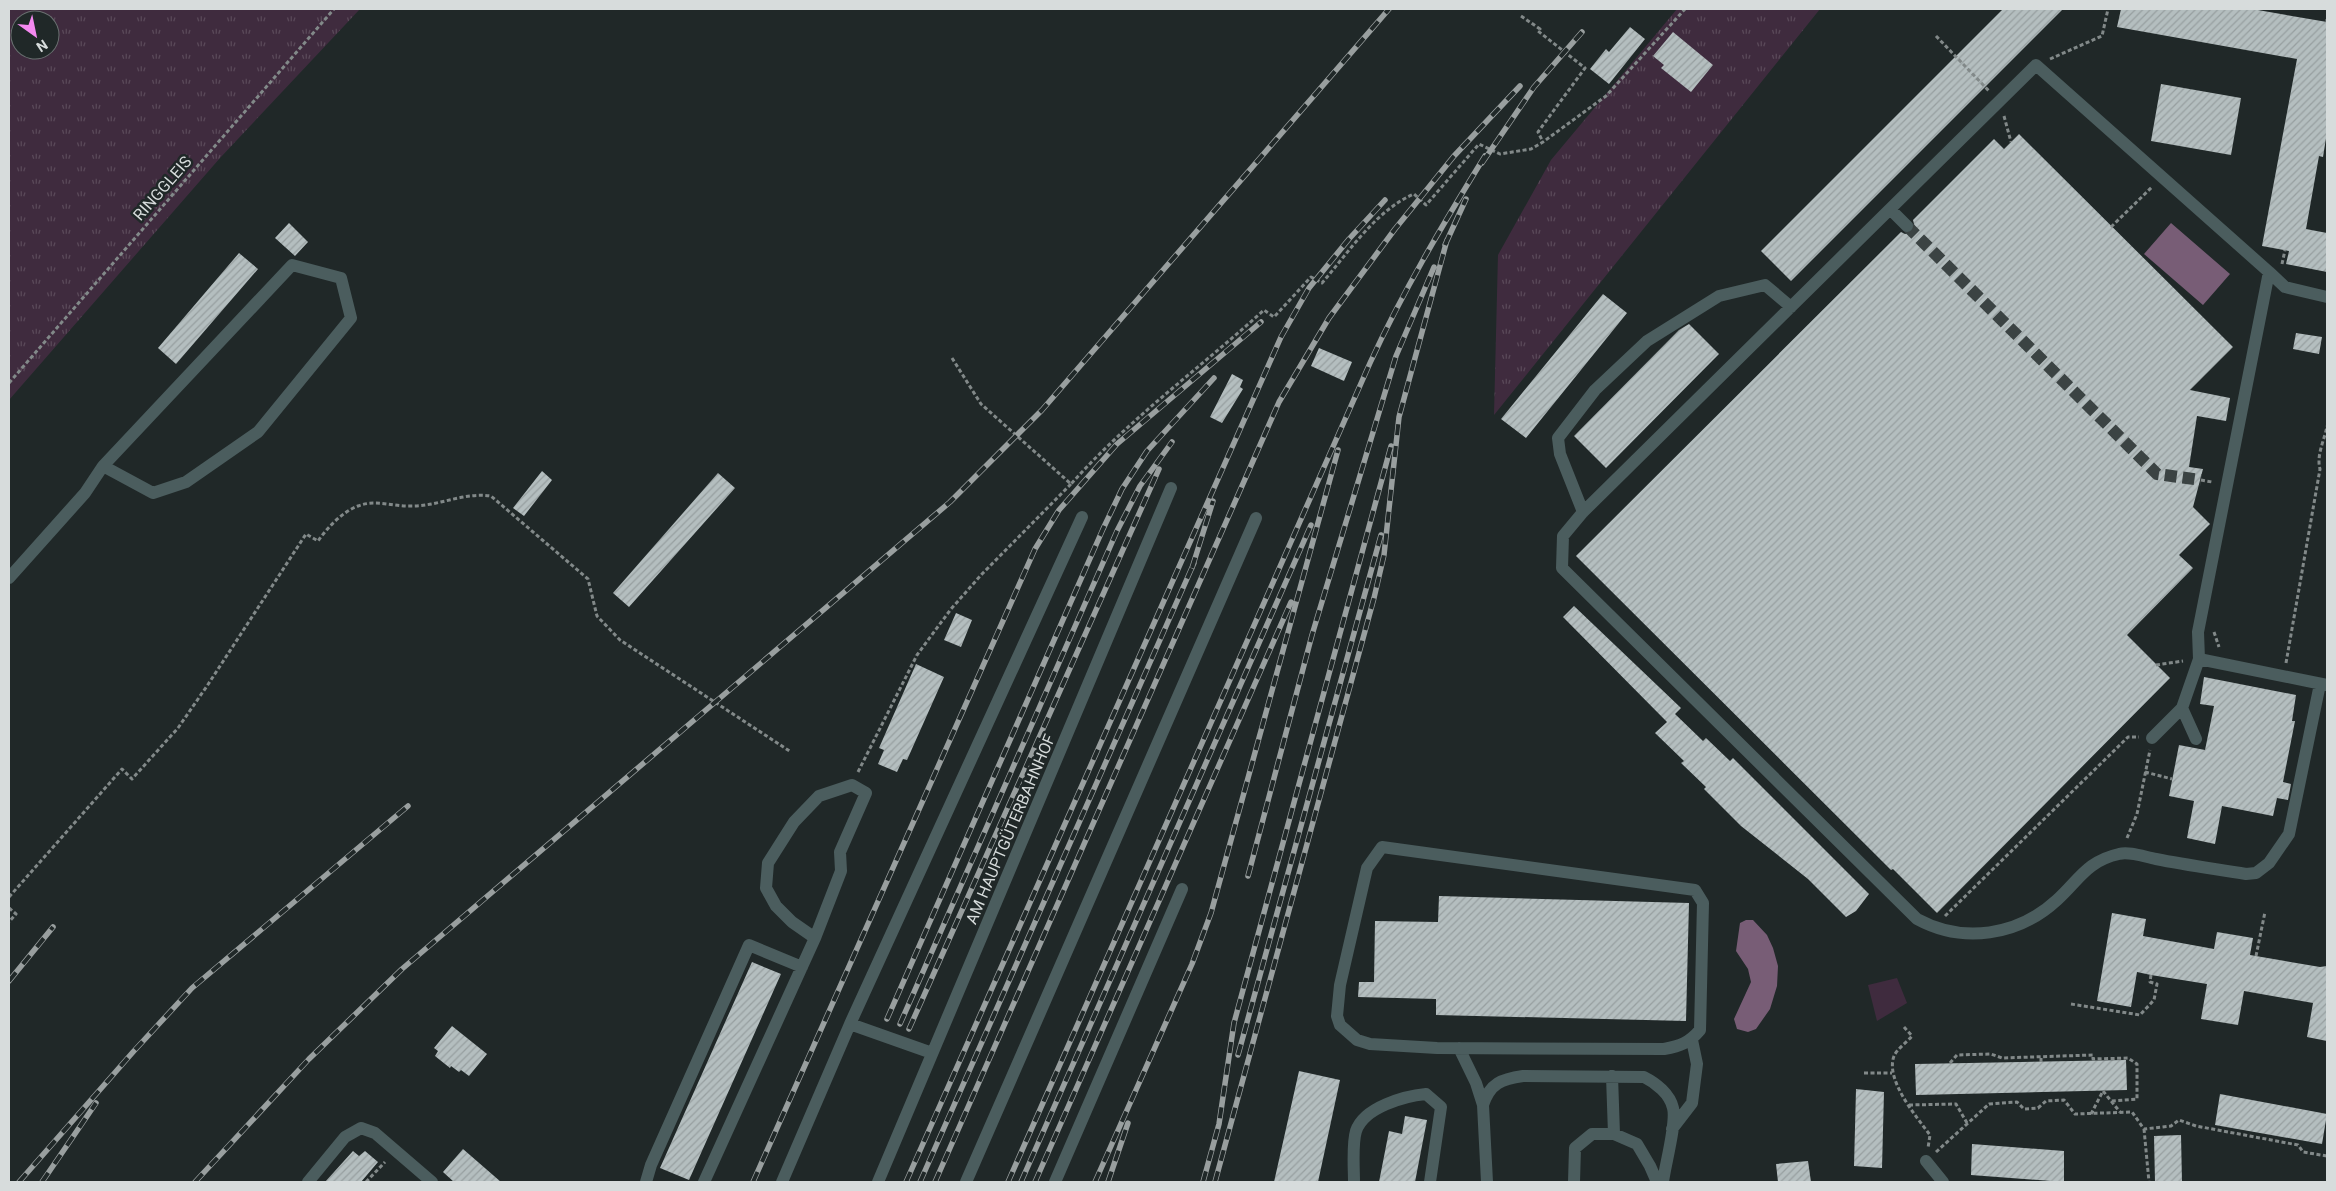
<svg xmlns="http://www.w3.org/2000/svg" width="2336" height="1191" font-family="Roboto,sans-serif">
  <defs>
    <pattern id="grass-tufts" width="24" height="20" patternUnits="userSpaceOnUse" patternTransform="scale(1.25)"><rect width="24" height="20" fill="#3f2b3e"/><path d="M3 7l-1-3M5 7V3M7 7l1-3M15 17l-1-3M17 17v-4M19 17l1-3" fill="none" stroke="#5a4959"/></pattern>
    <pattern id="building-hatch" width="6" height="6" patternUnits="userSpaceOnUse" patternTransform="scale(1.25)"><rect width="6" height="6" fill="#b4bebf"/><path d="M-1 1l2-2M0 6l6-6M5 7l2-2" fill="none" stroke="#979fa0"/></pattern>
  </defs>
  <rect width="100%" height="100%" fill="#202828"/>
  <!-- grass -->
  <path fill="url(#grass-tufts)" fill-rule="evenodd" d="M9,9H360L220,158L9,400ZM20,20H50V50H20Z
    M1677,9H1820L1494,415L1498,255L1551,160Z"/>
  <!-- pitch -->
  <path fill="#3f2b3e" d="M1897,978L1907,1003L1877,1021L1868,985Z"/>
  <!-- water -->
  <path fill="#785d76" d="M2171,223L2230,274L2203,305L2144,254Z
    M1746,920H1753L1767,935L1773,948L1778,966L1777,986L1770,1009L1756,1029L1748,1032L1737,1029L1734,1019L1751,982L1748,969L1736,951L1740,923Z"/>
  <!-- building -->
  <path fill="url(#building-hatch)" d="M2003,9H2063L1791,281L1761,251Z
    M2121,9H2252L2327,22V132L2323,157L2319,156L2306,229L2327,233V272L2286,264L2289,251L2262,246L2297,59L2117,27Z
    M1630,27L1645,39L1609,84L1590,69L1606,49L1609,52Z
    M1673,32L1713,65L1691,92L1661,68L1664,65L1653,56Z
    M2161,84L2241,98L2231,155L2151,141Z
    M2019,134L2233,347L2190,390L2230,398L2226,421L2197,416L2189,467L2203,469L2193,507L2210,524L2179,555L2193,568L2127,635L2170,678L1937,913L1893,869L1891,870L1576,556L1901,232L1905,234L1912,232L1915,228L1913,220L1994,139L2004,149Z
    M289,223L308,242L295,256L275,238Z
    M239,253L258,269L176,364L158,348Z
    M1603,294L1627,313L1526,438L1501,419Z
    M1689,324L1719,354L1606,468L1574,436L1679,330Z
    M2296,333L2322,337L2319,354L2293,349Z
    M1319,348L1352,362L1344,381L1311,366Z
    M1232,374L1243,380L1240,387L1243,389L1222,423L1210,417Z
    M542,471L552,480L524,516L513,508Z
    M718,473L735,488L629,607L613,593Z
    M1574,606L1681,708L1675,714L1703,741L1706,738L1730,761L1733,758L1869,894L1856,911L1846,917L1808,879L1741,826L1704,789L1706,787L1681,763L1684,761L1655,733L1667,722L1563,617Z
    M956,613L972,620L961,647L944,640Z
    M916,664L944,677L907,760L903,759L897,772L878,764L884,750L879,748Z
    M2204,677L2296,695L2292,721H2295L2283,782L2291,784L2288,800L2277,798L2273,816L2222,806L2215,844L2187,838L2194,801L2169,796L2179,745L2205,750L2214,706L2200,704Z
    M1439,896L1689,903L1686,1021L1436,1015V999L1358,997L1359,982H1374L1375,921L1438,922Z
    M2112,913L2146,919L2143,936L2214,949L2217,932L2253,938L2250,955L2320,967L2327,966V1041L2307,1037L2313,1003L2244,991L2238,1025L2201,1019L2207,984L2151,975L2137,972L2131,1007L2097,1001Z
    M752,962L781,974L689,1180L660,1168Z
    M452,1026L487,1054L469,1076L461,1070L459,1072L451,1066L450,1068L435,1056L438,1051L434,1048Z
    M2126,1060L2127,1090L1916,1095L1915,1064Z
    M1299,1071L1340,1080L1318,1182H1274Z
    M1856,1089L1884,1092L1882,1168L1854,1166Z
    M2220,1094L2327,1114L2322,1144L2215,1125Z
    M1405,1116L1427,1120L1415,1182H1379L1389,1131L1402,1134Z
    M2181,1135L2182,1182H2155L2154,1136Z
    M1972,1144L2064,1151V1182L1971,1175Z
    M463,1149L501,1182H454L443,1172Z
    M353,1151L359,1156L365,1151L378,1162L361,1182H325Z
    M1808,1161L1811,1182H1778L1776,1164Z"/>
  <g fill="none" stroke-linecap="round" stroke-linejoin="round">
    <!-- minor-tunnel -->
    <path stroke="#3b4343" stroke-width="12" stroke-dasharray="12 6" stroke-linecap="butt" d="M1907,226L2157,474L2201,480"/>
    <!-- path -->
    <path stroke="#828989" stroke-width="3" stroke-dasharray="4 2.5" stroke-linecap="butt" d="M1521,16L1540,29L1538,31L1585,68L1538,132L1543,142
      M2327,22V19
      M1936,36L1990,92
      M2050,59L2102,36L2108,9
      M2004,116L2011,142
      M2111,227L2152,187
      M2282,264L2285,250
      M952,358L981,404L1071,484C1129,419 1200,368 1264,310L1274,317L1311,277L1322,283C1348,253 1376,210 1414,194L1426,205L1479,144L1500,154L1531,149L1543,142L1606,96L1685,9
      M9,383L334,9
      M2201,480L2212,482
      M2214,632L2219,647
      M2286,663L2320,469C2316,455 2325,439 2327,426
      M2156,665L2183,661
      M858,772L917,655L951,609L982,574L1071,484
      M2145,772L2172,779
      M2127,838L2137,814L2150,750
      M9,897L122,769L132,779L178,728L207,686L306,534L318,541C328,527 342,512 358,506C376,499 393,507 412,506C439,506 464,492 491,496L588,579L597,616L620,640L791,752
      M9,908L16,914L9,922
      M1945,916L2128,737H2139
      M2256,956L2265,912
      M2071,1004L2140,1015L2154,1000L2157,984L2150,982L2151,975
      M1904,1027L1912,1036C1907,1042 1897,1049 1894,1056C1885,1080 1916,1116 1930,1135L1928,1148
      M2041,1062V1057
      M1950,1063L1957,1055L1991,1054L2002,1058L2093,1055V1059L2128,1058L2137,1064V1099L2111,1101
      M1864,1073H1892
      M1909,1105L1956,1104L1967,1123
      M2091,1114L2103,1091L2120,1112
      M2144,1129L2149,1182
      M1936,1152L1989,1104L2017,1102L2024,1109L2038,1108L2046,1101L2064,1100L2075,1114L2132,1112L2144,1129L2171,1126L2179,1120L2196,1126L2298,1145L2303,1152L2327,1156
      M366,1182L385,1162"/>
    <!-- minor -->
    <path stroke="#4b5d5e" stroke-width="12" d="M1891,210L1907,226
      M2269,272L2285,287L2327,297
      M1583,512L1560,454L1558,438L1595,390L1647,341L1719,296L1765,285L1791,307
      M9,578L85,493L103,466L292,265L341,278L351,318L258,432L186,482L153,493L103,466
      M2320,684L2289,834L2269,863L2256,873L2246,874C2216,869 2186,865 2156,859C2145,857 2129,851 2119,854C2087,861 2079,880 2057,900C2018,936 1963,944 1917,919L1562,568L1563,536L1583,512L2036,65L2269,272L2198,632L2199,659L2327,685
      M2182,708L2196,739
      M2152,738L2182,708L2199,659
      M1382,847L1695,890L1703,903L1700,1030C1689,1043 1680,1046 1664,1049L1437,1048L1370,1044L1357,1040L1340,1025L1337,1016L1340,985L1367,868Z
      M850,1024L932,1053
      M1459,1048L1476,1083L1483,1105L1487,1182
      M1612,1076L1614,1134
      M1483,1105C1490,1083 1502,1079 1523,1076L1644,1077C1656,1083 1670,1094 1673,1108C1677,1123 1665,1165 1663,1182
      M1672,1129L1692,1103L1697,1064L1692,1040
      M1926,1161L1943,1182
      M308,1182L345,1137L361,1128L375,1133L432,1182
      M646,1182L651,1165L749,945L802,967
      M704,1182L815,938L841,871L840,852L866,793L852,785L819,796L794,822L768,863L766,888L776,906L792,922L815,938
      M782,1182L850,1024L1082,517
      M878,1182L1171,488
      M966,1182L1256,518
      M1055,1182L1182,889
      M1354,1182C1354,1168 1352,1144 1356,1131C1364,1107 1405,1096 1426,1094L1441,1107L1430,1182
      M1574,1182L1575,1148L1592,1134H1614L1637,1144L1650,1166L1657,1182"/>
    <defs>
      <path id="rail" d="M1482,163L1534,87L1582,32
        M1445,245L1466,199
        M1192,568L1213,501
        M1248,876L1312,635L1396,356L1434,267
        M9,981L53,927
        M887,1019L1103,529L1122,489L1147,451L1214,378
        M900,1024L1117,531L1140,486L1172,442
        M909,1029L1159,469
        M1238,1055L1381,535
        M19,1182L133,1052L192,988L408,806
        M42,1182L96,1103
        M195,1182L309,1059L402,969L950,502L1042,410L1389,9
        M753,1182L1035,549L1059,510L1117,444L1261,322
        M906,1182L1281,337L1309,288L1349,239L1385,200
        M920,1182L1194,563
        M935,1182L1279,402L1329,318L1395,229L1454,156L1520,86
        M1008,1182L1370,363C1403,291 1443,224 1485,156
        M1021,1182L1311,525
        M1035,1182L1291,602
        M1095,1182L1192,964L1211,913L1338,450
        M1108,1182L1128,1123
        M1203,1182L1219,1124L1234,1023L1391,446
        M1215,1182L1374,598L1384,555L1399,417L1447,240"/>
    </defs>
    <!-- rail casing -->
    <use href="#rail" stroke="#999f9f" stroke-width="5.5"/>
    <!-- rail -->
    <use href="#rail" stroke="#202828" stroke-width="4" stroke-dasharray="11" stroke-linecap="butt"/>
  </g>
  <g text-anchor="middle" stroke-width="5" stroke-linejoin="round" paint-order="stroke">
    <!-- street labels -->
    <g font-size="16" fill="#d7dcdc" stroke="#202828">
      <text transform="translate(162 188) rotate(-49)" y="6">RINGGLEIS</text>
      <text transform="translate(1010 829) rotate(-67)" y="6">AM HAUPTGÜTERBAHNHOF</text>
    </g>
  </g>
  <!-- border -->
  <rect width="2336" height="1191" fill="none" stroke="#d7dcdc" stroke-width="20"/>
  <!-- north arrow -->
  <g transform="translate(35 35) rotate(147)"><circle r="24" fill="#202828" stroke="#697070"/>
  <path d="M0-4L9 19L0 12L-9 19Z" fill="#f489f0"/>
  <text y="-8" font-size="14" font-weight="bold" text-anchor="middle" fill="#d7dcdc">N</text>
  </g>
</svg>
